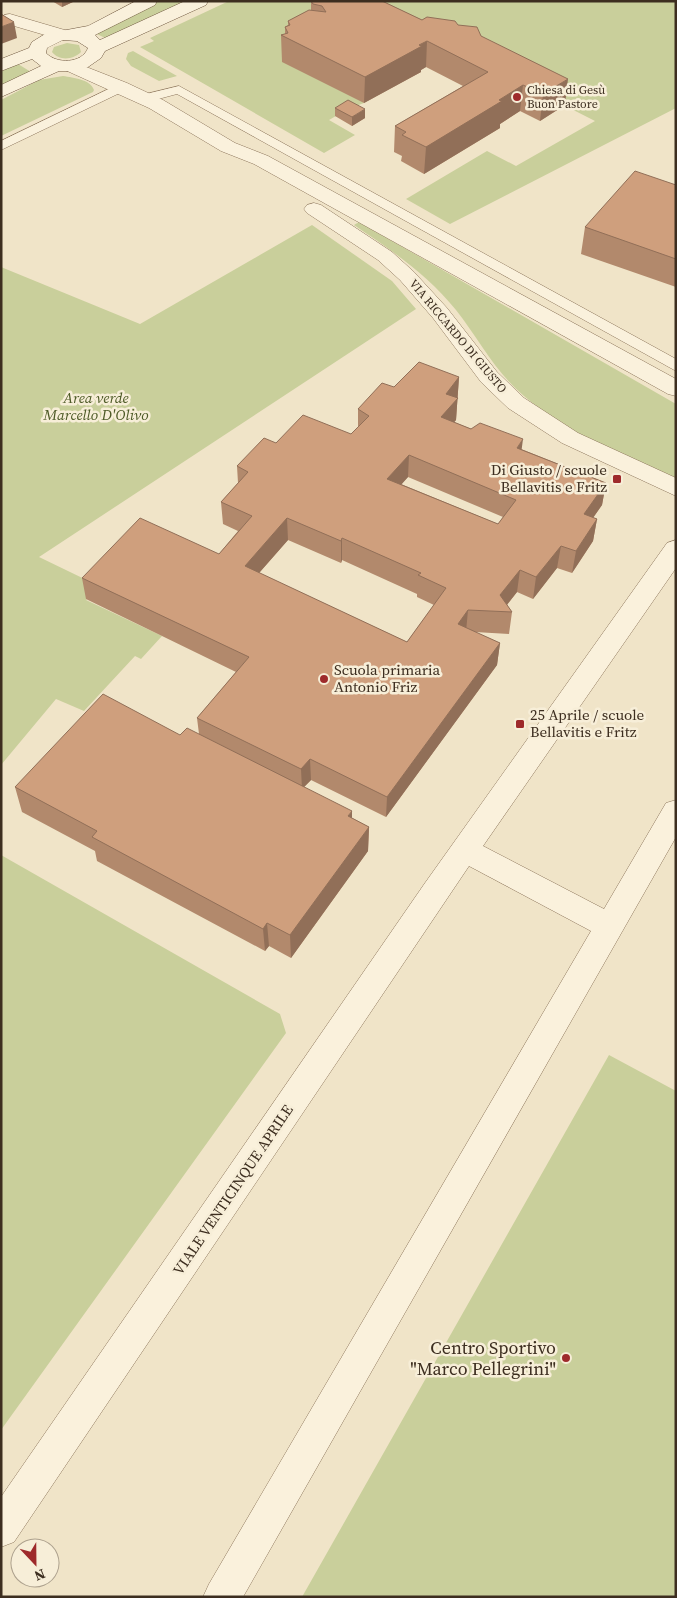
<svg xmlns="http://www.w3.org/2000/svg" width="677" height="1598" font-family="'Source Serif 4',serif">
  <rect width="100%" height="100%" fill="#f0e4c8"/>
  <!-- green -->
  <path fill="#c9cf9b" d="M156,1H192L107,39L95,33Z
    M229,1H676V108L450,224L406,199L487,151L516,166L595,121L479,62L453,47L364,103L348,109L329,120L355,135L324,153L140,47L154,41L150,38Z
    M67,43L79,45L81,52C73,60 59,61 52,52L54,47Z
    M133,51L177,76L159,81L131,66L126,59L128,53Z
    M18,64L31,72L1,86V71Z
    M63,76C74,78 90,79 94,90L93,92L1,136V100L39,80Z
    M359,222L676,404V482C624,456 568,434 524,396C496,373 478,338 456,310C427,274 391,250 354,225Z
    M312,225L392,281L416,309L39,557L99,586L86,600L162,636L141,659L135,656L84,711L56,699L1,765V267L140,324Z
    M1,855L280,1014L286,1033L1,1430Z
    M609,1055L676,1091V1597H302Z"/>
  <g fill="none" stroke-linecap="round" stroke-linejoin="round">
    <defs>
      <path id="lane" d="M121,83L126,84L128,87L126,90L1,150V141Z
        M179,86L676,359V371L177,94L147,102L140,98L142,95Z"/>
      <path id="street" d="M10,14L68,31L71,35L68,39L62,40L4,23L1,19L4,15Z
        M71,61L127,83L163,100L235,143L268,156L676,379V396L668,394L254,164L221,151L149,108L65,70L62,66L65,62Z
        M314,203L321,205L392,252L414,272L447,308L497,372L524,398L578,433L676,478V496L562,443L508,408L481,382L433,318L400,280L378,260L307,213L304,209L307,205Z
        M676,540V568L483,846L604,909L666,803L676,800V837L243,1597H203L209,1584L591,931L469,866L14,1542L1,1547V1497L425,883L667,543Z"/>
      <path id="secondary" d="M136,1H157L155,5L95,35L100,40L185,1H208L206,5L105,51L101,58L88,67L74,71H59L1,97V85L41,66L32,59L1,71V59L29,48L32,42L45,34L88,26ZM63,40L77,41L88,48C82,64 56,64 46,53L47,48Z"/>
    </defs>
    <!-- lane casing -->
    <use href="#lane" stroke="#8d765c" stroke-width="1"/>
    <!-- street casing -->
    <use href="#street" stroke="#8d765c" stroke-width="1"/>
    <!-- secondary casing -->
    <use href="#secondary" stroke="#6f573f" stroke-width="1"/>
    <!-- lane -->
    <use href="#lane" fill="#faf1dc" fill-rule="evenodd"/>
    <!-- street -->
    <use href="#street" fill="#faf1dc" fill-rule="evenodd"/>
    <!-- secondary -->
    <use href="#secondary" fill="#faf1dc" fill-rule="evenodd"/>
  </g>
  <!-- wall -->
  <path fill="#b2896c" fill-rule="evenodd" d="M52,1H75L62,7Z
    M311,1H382L422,20L458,25L481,36L565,105L540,121L520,111L500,124V128L424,174L401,161L402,156L394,152L395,126L463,86L426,67L421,70V72L364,103L282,62L281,35L285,34V27L288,25V21L311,10Z
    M335,108L365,118L352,126L335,116Z
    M676,185V287L581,254L585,227Z
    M459,377L456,420L454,422L606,483L602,505L593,518L597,519L593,541L572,573L557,568L533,599L517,592L507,605L512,612L509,634L475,632L500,643L497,665L386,817L311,780L304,787L352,818L369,827L368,851L291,958L269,946L265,951L97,861L95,851L22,812L15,787L180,735L199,734L197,718L236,672L86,599L82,578L219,554L238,531L223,524L221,502L238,483L237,466L276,443L351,434L358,427V409L394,387ZM408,477L503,517L498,524L401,484ZM288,540L341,563L342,560L417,594V597L434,605L407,642L259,573Z"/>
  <!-- shaded-wall -->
  <path fill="#916f58" d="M62,1H75L62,7Z
    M14,22L17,38L1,44V27Z
    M427,41L426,67L421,70V72L364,103L365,77Z
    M568,79L565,105L540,121L543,94Z
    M523,85L520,111L500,124V128L424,174L426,147L499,100Z
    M365,109V118L352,126V117Z
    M459,377L456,420L440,439L441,417L446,394Z
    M523,439L520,462L517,448Z
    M409,455L408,477L387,501V479Z
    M606,483L602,505L580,536L584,514Z
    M287,518L288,540L246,588L245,566Z
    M597,519L593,541L572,573L576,551Z
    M342,538V560L341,563V541Z
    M561,546L557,568L533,599L536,577Z
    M520,570L517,592L501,612L500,595Z
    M468,610L466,632L458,624Z
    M500,643L497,665L386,817L387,797Z
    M310,759L311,780L302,789L301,769Z
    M352,811V835L348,816Z
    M369,827L368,851L291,958L290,935Z
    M267,923L269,946L265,951L263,929Z"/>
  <!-- building -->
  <path fill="#cf9f7d" stroke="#916f58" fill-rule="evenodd" d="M311,1H382L422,20L427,17L455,21L458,25L477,27L481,36L568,79L543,94L523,85L499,100L502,101L426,147L402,135L406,132L395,126L488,72L427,41L419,45L422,46L365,77L281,35L288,33L285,27L290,25L288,21L309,10L326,12L322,6L313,4Z
    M1,14L14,22L1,27Z
    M348,100L365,109L352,117L335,108Z
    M635,171L676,185V259L585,227Z
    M419,362L459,377L446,394L458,398L441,417L471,429L480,423L523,439L517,448L606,483L584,514L597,519L576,551L561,546L536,577L520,570L500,595L512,612L468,610L458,624L500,643L387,797L310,759L301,769L197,718L249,657L82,578L140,518L219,554L252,516L221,502L248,472L237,466L264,438L276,443L303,415L351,434L369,416L358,409L382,383L394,387ZM409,455L516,500L498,524L387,479ZM287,518L341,541L342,538L421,573L418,575L446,588L407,642L245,566Z
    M103,694L180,735L187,728L352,811L348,816L369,827L290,935L267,923L263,929L92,837L97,831L15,787Z"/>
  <!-- markers -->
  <g fill="#9e2a2b" stroke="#f7eed8" stroke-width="2">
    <circle cx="517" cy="97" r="5"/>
    <rect x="612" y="474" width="10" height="10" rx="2.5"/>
    <circle cx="324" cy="679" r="5"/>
    <rect x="515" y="719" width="10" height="10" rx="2.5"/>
    <circle cx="566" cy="1358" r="5"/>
  </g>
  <g text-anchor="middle" stroke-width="5" stroke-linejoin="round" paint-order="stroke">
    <!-- far-poi labels -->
    <g font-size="12" fill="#3d2e20" stroke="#f7eed8" text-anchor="start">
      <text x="527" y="94">Chiesa di Gesù<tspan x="527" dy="14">Buon Pastore</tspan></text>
    </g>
    <!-- far-street labels -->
    <g font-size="12" fill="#3d2e20" stroke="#f7eed8">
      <text transform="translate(458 336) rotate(50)" y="4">VIA RICCARDO DI GIUSTO</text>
    </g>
    <!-- park labels -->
    <g font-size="15" font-style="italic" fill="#4d5a26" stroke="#f7eed8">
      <text x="96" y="403">Area verde<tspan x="96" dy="17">Marcello D'Olivo</tspan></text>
    </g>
    <!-- poi labels -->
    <g font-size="15" fill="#3d2e20" stroke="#f7eed8" text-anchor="start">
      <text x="607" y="475" text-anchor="end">Di Giusto / scuole<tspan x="607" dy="17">Bellavitis e Fritz</tspan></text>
      <text x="334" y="675">Scuola primaria<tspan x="334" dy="17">Antonio Friz</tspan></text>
      <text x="530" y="720">25 Aprile / scuole<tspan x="530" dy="17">Bellavitis e Fritz</tspan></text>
    </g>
    <!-- street labels -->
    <g font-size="15" fill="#3d2e20" stroke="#f7eed8">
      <text transform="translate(233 1190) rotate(-56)" y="5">VIALE VENTICINQUE APRILE</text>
    </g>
    <!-- near-poi labels -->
    <g font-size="18" fill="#3d2e20" stroke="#f7eed8" text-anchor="end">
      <text x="556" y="1354">Centro Sportivo<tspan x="556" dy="21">"Marco Pellegrini"</tspan></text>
    </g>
  </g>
  <!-- border -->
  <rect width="677" height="1598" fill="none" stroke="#3d2e20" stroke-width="5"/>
  <!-- north arrow -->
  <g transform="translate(35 1563) rotate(158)"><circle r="24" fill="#f7eed8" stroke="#ada18e"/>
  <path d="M0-4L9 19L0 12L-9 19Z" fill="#9e2a2b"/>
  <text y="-8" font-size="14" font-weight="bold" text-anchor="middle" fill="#3d2e20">N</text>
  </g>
</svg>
